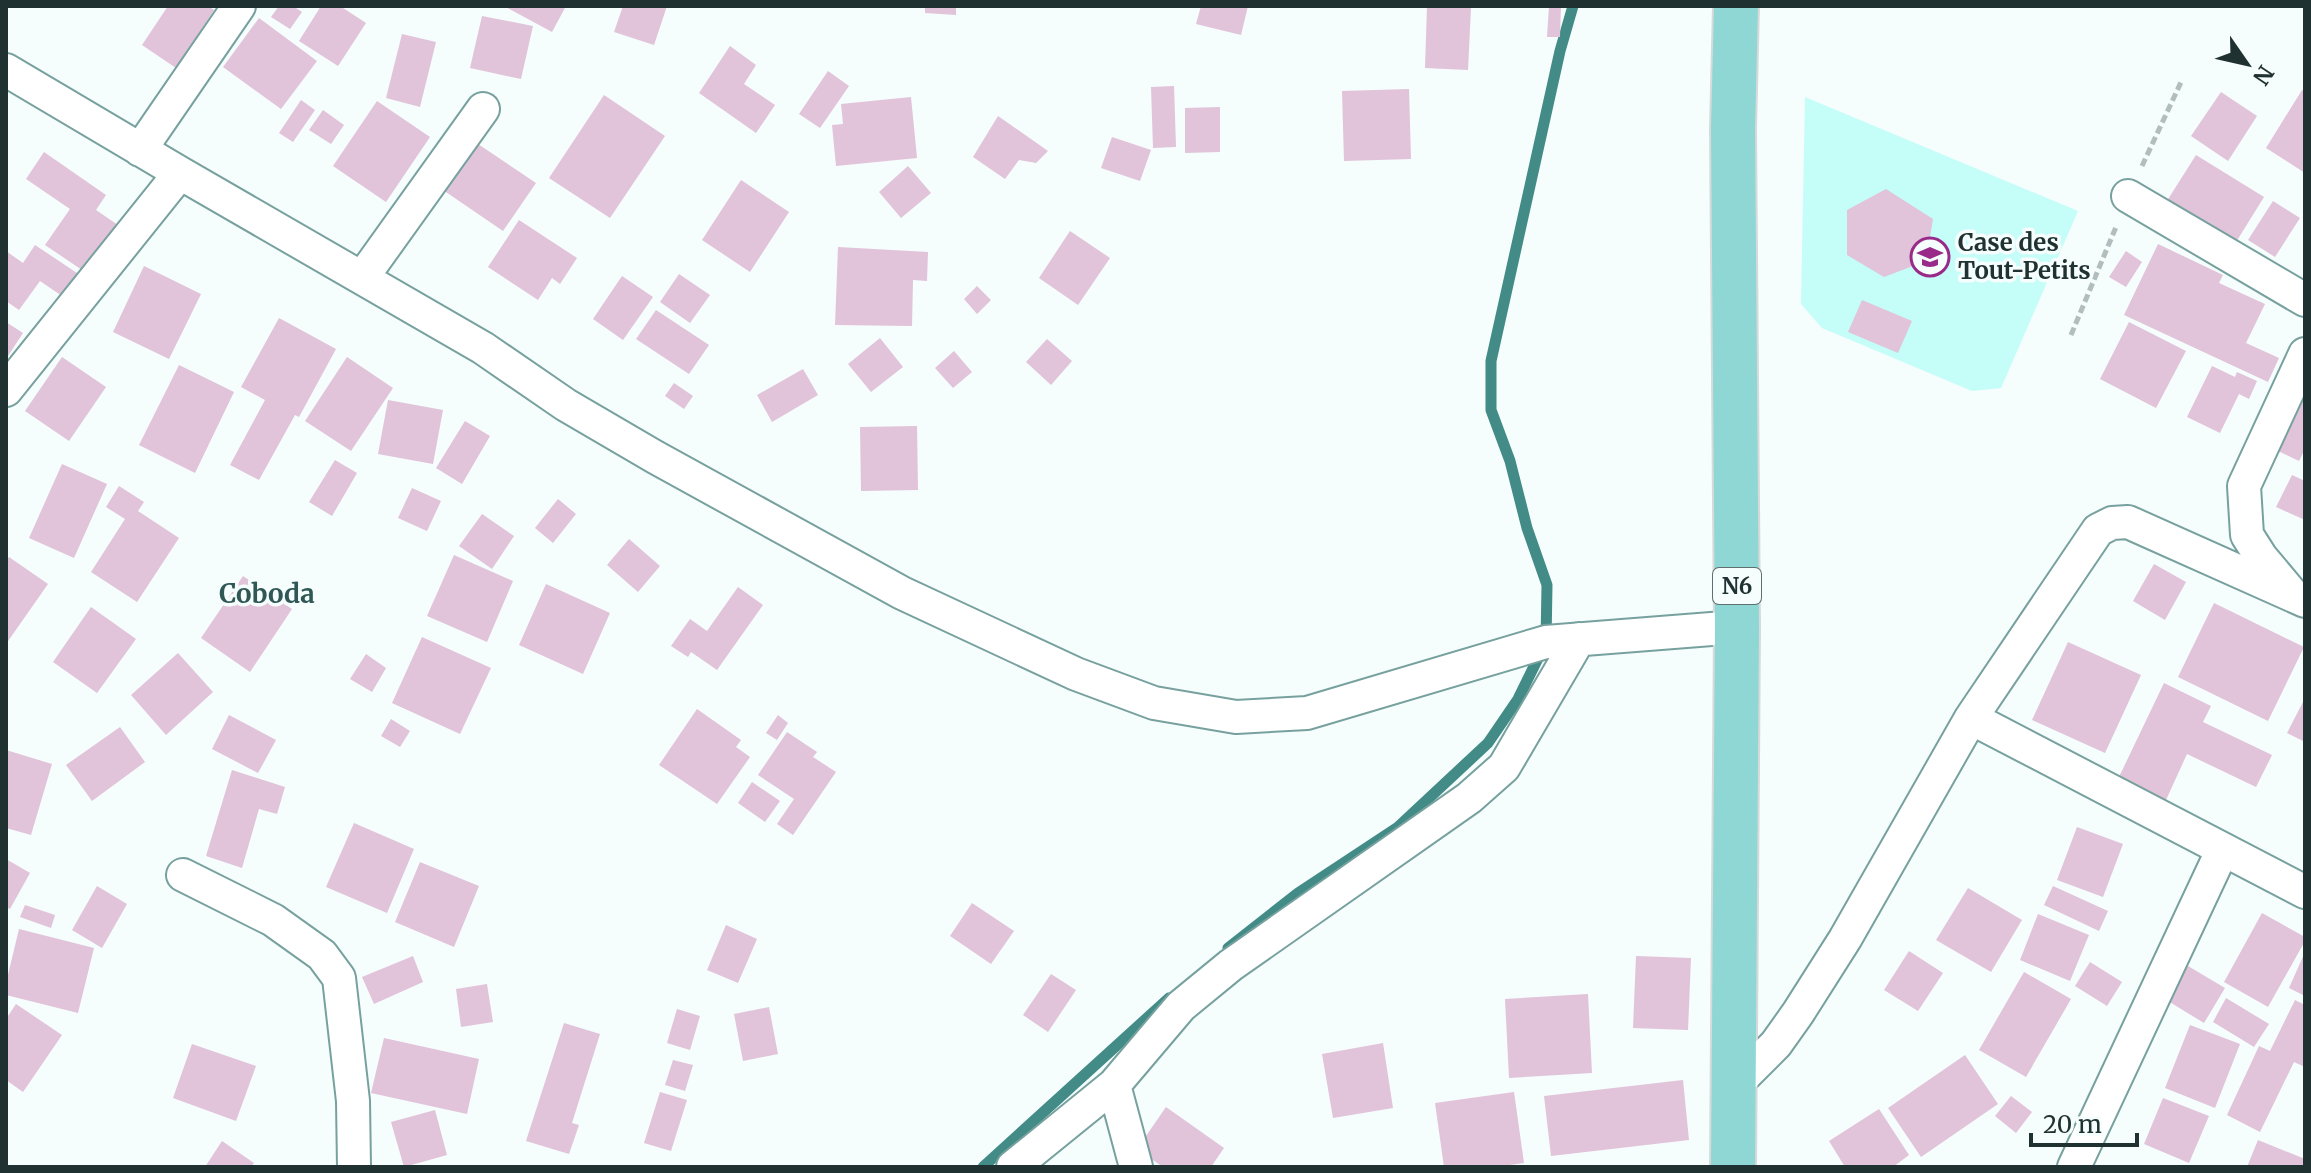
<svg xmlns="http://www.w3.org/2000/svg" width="2311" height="1173" font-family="Merriweather,serif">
  <rect width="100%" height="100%" fill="#f5fdfd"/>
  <!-- built -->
  <path fill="#c5fdf8" d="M1805,97L2078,211L2001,388L1972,391L1822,328L1801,304Z"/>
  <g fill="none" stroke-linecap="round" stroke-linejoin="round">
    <!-- stream -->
    <path stroke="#428b86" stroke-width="11" d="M1228,948L1298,893L1398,827L1488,743L1518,699L1546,642L1547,585L1527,528L1510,461L1491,410V361L1560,51L1573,6
      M983,1167L1169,998"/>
  </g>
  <!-- building -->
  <path fill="#e1c3da" d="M168,6H208L214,10L176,68L142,45Z
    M279,6H293L302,12L290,29L271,17Z
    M321,6H340L366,23L338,66L299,41Z
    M504,6H566L552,32Z
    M623,6H667L654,45L614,32Z
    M925,6H956V15L925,13Z
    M1201,6H1248L1241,35L1196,24Z
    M1427,6L1471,8L1468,70L1425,68Z
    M1549,6H1561L1560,37H1547Z
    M482,16L533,26L521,79L470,68Z
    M259,18L317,61L281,109L223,67Z
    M402,34L436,42L420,107L386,98Z
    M730,46L756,65L744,84L775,105L756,133L699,93Z
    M828,71L849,86L820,128L799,114Z
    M1174,86L1176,147L1153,148L1151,87Z
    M1409,89L1411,159L1344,161L1342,91Z
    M2302,90L2305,92V173L2266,148Z
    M2221,92L2257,116L2228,161L2191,136Z
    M604,95L665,136L610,218L549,178Z
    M911,97L917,158L836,166L832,125L843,124L841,104Z
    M301,100L315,110L293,142L279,133Z
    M377,101L430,137L386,202L333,166Z
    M1220,107V152L1185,153V108Z
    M323,110L344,125L331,144L309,130Z
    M998,116L1048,151L1036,163L1019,160L1005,179L973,157Z
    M1112,137L1151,150L1140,181L1101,168Z
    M475,142L536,183L503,231L443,190Z
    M44,152L106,195L96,210L118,225L85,272L45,245L70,209L26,179Z
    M2196,155L2264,197L2233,247L2165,204Z
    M908,166L931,193L901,218L879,192Z
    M741,180L789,212L750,272L702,240Z
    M1886,189L1933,219L1926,261L1884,277L1847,255V210Z
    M2273,201L2300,218L2275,257L2248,240Z
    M519,220L577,258L560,284L552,278L538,300L488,267Z
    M1070,231L1110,258L1078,305L1039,278Z
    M2158,244L2223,275L2219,283L2265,304L2246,343L2279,358L2268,382L2124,315Z
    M35,245L77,273L62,296L40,281L19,310L6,301V251L23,263Z
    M838,247L928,252L927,281L913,280L912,326L835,325Z
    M2126,251L2142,262L2126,287L2109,277Z
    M144,266L201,294L169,359L113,332Z
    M679,274L710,295L690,323L660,302Z
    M622,276L653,297L623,340L593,319Z
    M977,286L991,300L977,314L964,299Z
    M1862,300L1912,321L1898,353L1848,332Z
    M656,310L709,345L689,374L636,339Z
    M279,318L336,349L299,417L295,415L259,480L230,465L265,400L241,387Z
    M6,322L23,333L6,359Z
    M2129,322L2186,351L2156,408L2100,379Z
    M880,338L903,367L871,392L848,364Z
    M1047,339L1072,361L1051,385L1026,362Z
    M954,351L972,372L953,388L935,368Z
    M62,357L106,387L69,441L25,411Z
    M347,357L393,388L351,451L305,421Z
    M179,365L234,392L195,473L139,445Z
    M2212,366L2235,377L2237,372L2257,381L2249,399L2239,394L2220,433L2187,417Z
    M803,369L818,395L772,422L757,395Z
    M674,383L693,396L684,409L665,396Z
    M2301,396L2305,398V449L2299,461L2276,450Z
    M388,400L443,410L433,464L378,454Z
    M465,421L490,436L462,484L436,468Z
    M917,426L918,490L861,491L860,427Z
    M335,460L357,473L332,516L309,502Z
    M62,464L107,484L74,558L29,538Z
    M2292,475L2305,481V520L2276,507Z
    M119,486L144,502L138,511L179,538L137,602L91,572L125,519L106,507Z
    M412,488L441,501L427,531L398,518Z
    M558,499L576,514L553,543L535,528Z
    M482,514L514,536L492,569L459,546Z
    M629,539L660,566L638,592L607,565Z
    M454,555L513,581L487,642L427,616Z
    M9,557L48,584L6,644V562Z
    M2154,564L2186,582L2165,620L2133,601Z
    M243,576L292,609L250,672L201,638Z
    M546,584L610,613L583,674L519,645Z
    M738,587L763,605L717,670L691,652L688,657L671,646L690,619L707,631Z
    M2214,603L2304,647L2268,721L2178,677Z
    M91,607L136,639L97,693L53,662Z
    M422,637L491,668L460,734L392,703Z
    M2068,642L2141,675L2105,753L2032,720Z
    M178,653L213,692L166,735L131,695Z
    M366,654L386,668L372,692L350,679Z
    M2164,683L2211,706L2203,722L2272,755L2256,787L2187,754L2166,800L2119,777Z
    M2305,698V742L2287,733Z
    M697,709L741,740L736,747L750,757L717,804L659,765Z
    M229,715L276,740L258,773L212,749Z
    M778,715L788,723L777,740L766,733Z
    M391,719L410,731L400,747L381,736Z
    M120,727L145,762L92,801L66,765Z
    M787,732L817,752L813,757L836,772L793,835L777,824L794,799L758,775Z
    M6,750L52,764L31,835L6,828Z
    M232,770L285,787L277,814L259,809L242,868L206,856Z
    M752,782L780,801L765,822L738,803Z
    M354,823L414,849L387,913L326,887Z
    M2077,827L2123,844L2103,897L2057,880Z
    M6,859L30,873L10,909L6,907Z
    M420,862L479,886L454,947L395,922Z
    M97,886L127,904L102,948L72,930Z
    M2053,886L2108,911L2099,931L2044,905Z
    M1968,888L2022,920L1991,972L1936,940Z
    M972,903L1014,931L991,964L950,936Z
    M25,905L55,915L51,928L20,917Z
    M2262,913L2305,937V941L2268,1007L2224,982Z
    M2038,914L2089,935L2070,981L2020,960Z
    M726,925L757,939L738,983L707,970Z
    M19,929L94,948L78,1013L6,995V983Z
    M1909,951L1943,973L1918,1011L1884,990Z
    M2305,952V996L2289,988Z
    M413,956L423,982L374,1004L362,977Z
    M1636,956L1691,958L1688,1030L1633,1028Z
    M2090,962L2122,982L2107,1006L2075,986Z
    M2183,963L2225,988L2204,1023L2163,998Z
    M2024,972L2071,999L2026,1077L1979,1050Z
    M1051,974L1076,990L1048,1032L1023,1015Z
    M487,984L493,1022L461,1027L456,989Z
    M1588,994L1592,1073L1509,1078L1505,999Z
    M2226,998L2269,1024L2254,1047L2213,1022Z
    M2295,1000L2305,1005V1067L2294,1062L2260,1132L2227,1115L2259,1046L2270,1051Z
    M16,1004L62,1035L23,1092L6,1080V1019Z
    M769,1007L778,1054L743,1061L734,1014Z
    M677,1009L700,1016L690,1050L667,1043Z
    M564,1023L600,1034L572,1123L579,1125L569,1154L526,1141Z
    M2190,1025L2240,1044L2215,1108L2165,1088Z
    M384,1038L479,1059L467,1114L371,1093Z
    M1383,1043L1393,1108L1333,1118L1322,1054Z
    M192,1044L256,1066L236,1121L173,1098Z
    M1965,1055L1998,1104L1921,1157L1888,1108Z
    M673,1060L693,1065L685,1091L665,1085Z
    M1683,1080L1689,1140L1551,1156L1544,1096Z
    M660,1092L687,1100L671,1151L644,1143Z
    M1514,1092L1524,1163L1495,1167H1444L1435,1103Z
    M2011,1096L2032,1112L2016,1133L1995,1116Z
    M2163,1098L2209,1116L2189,1163L2144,1144Z
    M1166,1107L1224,1148L1211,1167H1163L1137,1149Z
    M1879,1109L1909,1155L1893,1167H1845L1829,1141Z
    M435,1110L447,1155L404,1167L391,1122Z
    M2258,1140L2305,1159L2304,1167H2247Z
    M222,1141L254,1163L251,1167H205Z"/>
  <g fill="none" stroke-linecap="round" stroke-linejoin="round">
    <defs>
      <path id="minor" d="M6,70L180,173L483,348L566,405L655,457L902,593L1076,674L1154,703L1236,717L1307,713L1546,642L1737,627
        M140,150L239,6
        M2128,196L2305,300
        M362,278L483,109
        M6,390L180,173
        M2292,594L2261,557L2247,535L2244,486L2305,354
        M1971,718L2305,892
        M183,875L273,920L322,955L339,978L353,1101L354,1167
        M1114,1085L1136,1167
        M1732,1088L1776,1044L1798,1013L1845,939L1971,718L2098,530L2112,523L2128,522L2305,601
        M1013,1167L1114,1085L1181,1006L1231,965L1469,798L1504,767L1579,639
        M2074,1167L2222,851"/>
      <path id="primary" d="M1733,1167L1737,627L1733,129L1736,6"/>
    </defs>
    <!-- minor casing -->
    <use href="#minor" stroke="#77a19e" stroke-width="36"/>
    <!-- primary casing -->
    <use href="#primary" stroke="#d7dada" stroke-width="48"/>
    <!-- path -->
    <path stroke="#b2bebd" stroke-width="5" stroke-dasharray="8 4" stroke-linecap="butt" d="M2142,166L2182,80
      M2071,335L2116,227"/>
    <!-- minor -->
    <use href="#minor" stroke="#fff" stroke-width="32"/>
    <!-- primary -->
    <use href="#primary" stroke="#8fd7d4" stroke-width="44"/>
  </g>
  <!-- icons -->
  <defs>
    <symbol id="school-ring" viewBox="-11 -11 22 22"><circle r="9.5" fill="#f5fdfd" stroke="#992a8a" stroke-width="1.5"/><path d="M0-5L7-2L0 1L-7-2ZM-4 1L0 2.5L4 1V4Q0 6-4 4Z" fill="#992a8a"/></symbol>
  </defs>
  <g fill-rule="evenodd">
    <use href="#school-ring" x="1908" y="235" width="44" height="44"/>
  </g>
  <g text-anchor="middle" stroke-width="7" stroke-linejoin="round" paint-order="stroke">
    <!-- shield labels -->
    <rect fill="#f5fdfd" stroke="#5f6e6e" stroke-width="2" x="1713" y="568" width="48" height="36" rx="6"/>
    <g font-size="22" font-weight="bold" fill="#1f3130">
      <text x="1737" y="594">N6</text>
    </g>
    <!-- poi labels -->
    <g font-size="24" font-weight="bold" fill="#1f3130" stroke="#f5fdfd" text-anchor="start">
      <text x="1958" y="251">Case des<tspan x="1958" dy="28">Tout-Petits</tspan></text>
    </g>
    <!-- neighbourhood labels -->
    <g font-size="26" font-weight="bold" fill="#2f5755" stroke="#f5fdfd">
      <text x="267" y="603">Coboda</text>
    </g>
  </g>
  <!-- border -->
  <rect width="2311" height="1173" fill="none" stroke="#1f3130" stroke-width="16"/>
  <!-- north arrow -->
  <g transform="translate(2247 64) rotate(124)" stroke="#f5fdfd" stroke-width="6" paint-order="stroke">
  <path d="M0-6L14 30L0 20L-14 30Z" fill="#1f3130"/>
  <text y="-12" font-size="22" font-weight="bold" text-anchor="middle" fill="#1f3130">N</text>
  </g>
  <!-- scale -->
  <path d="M2031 1133v12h106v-12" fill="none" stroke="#1f3130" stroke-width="4"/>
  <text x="2043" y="1133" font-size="24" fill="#1f3130" stroke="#f5fdfd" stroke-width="6" paint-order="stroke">20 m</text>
</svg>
